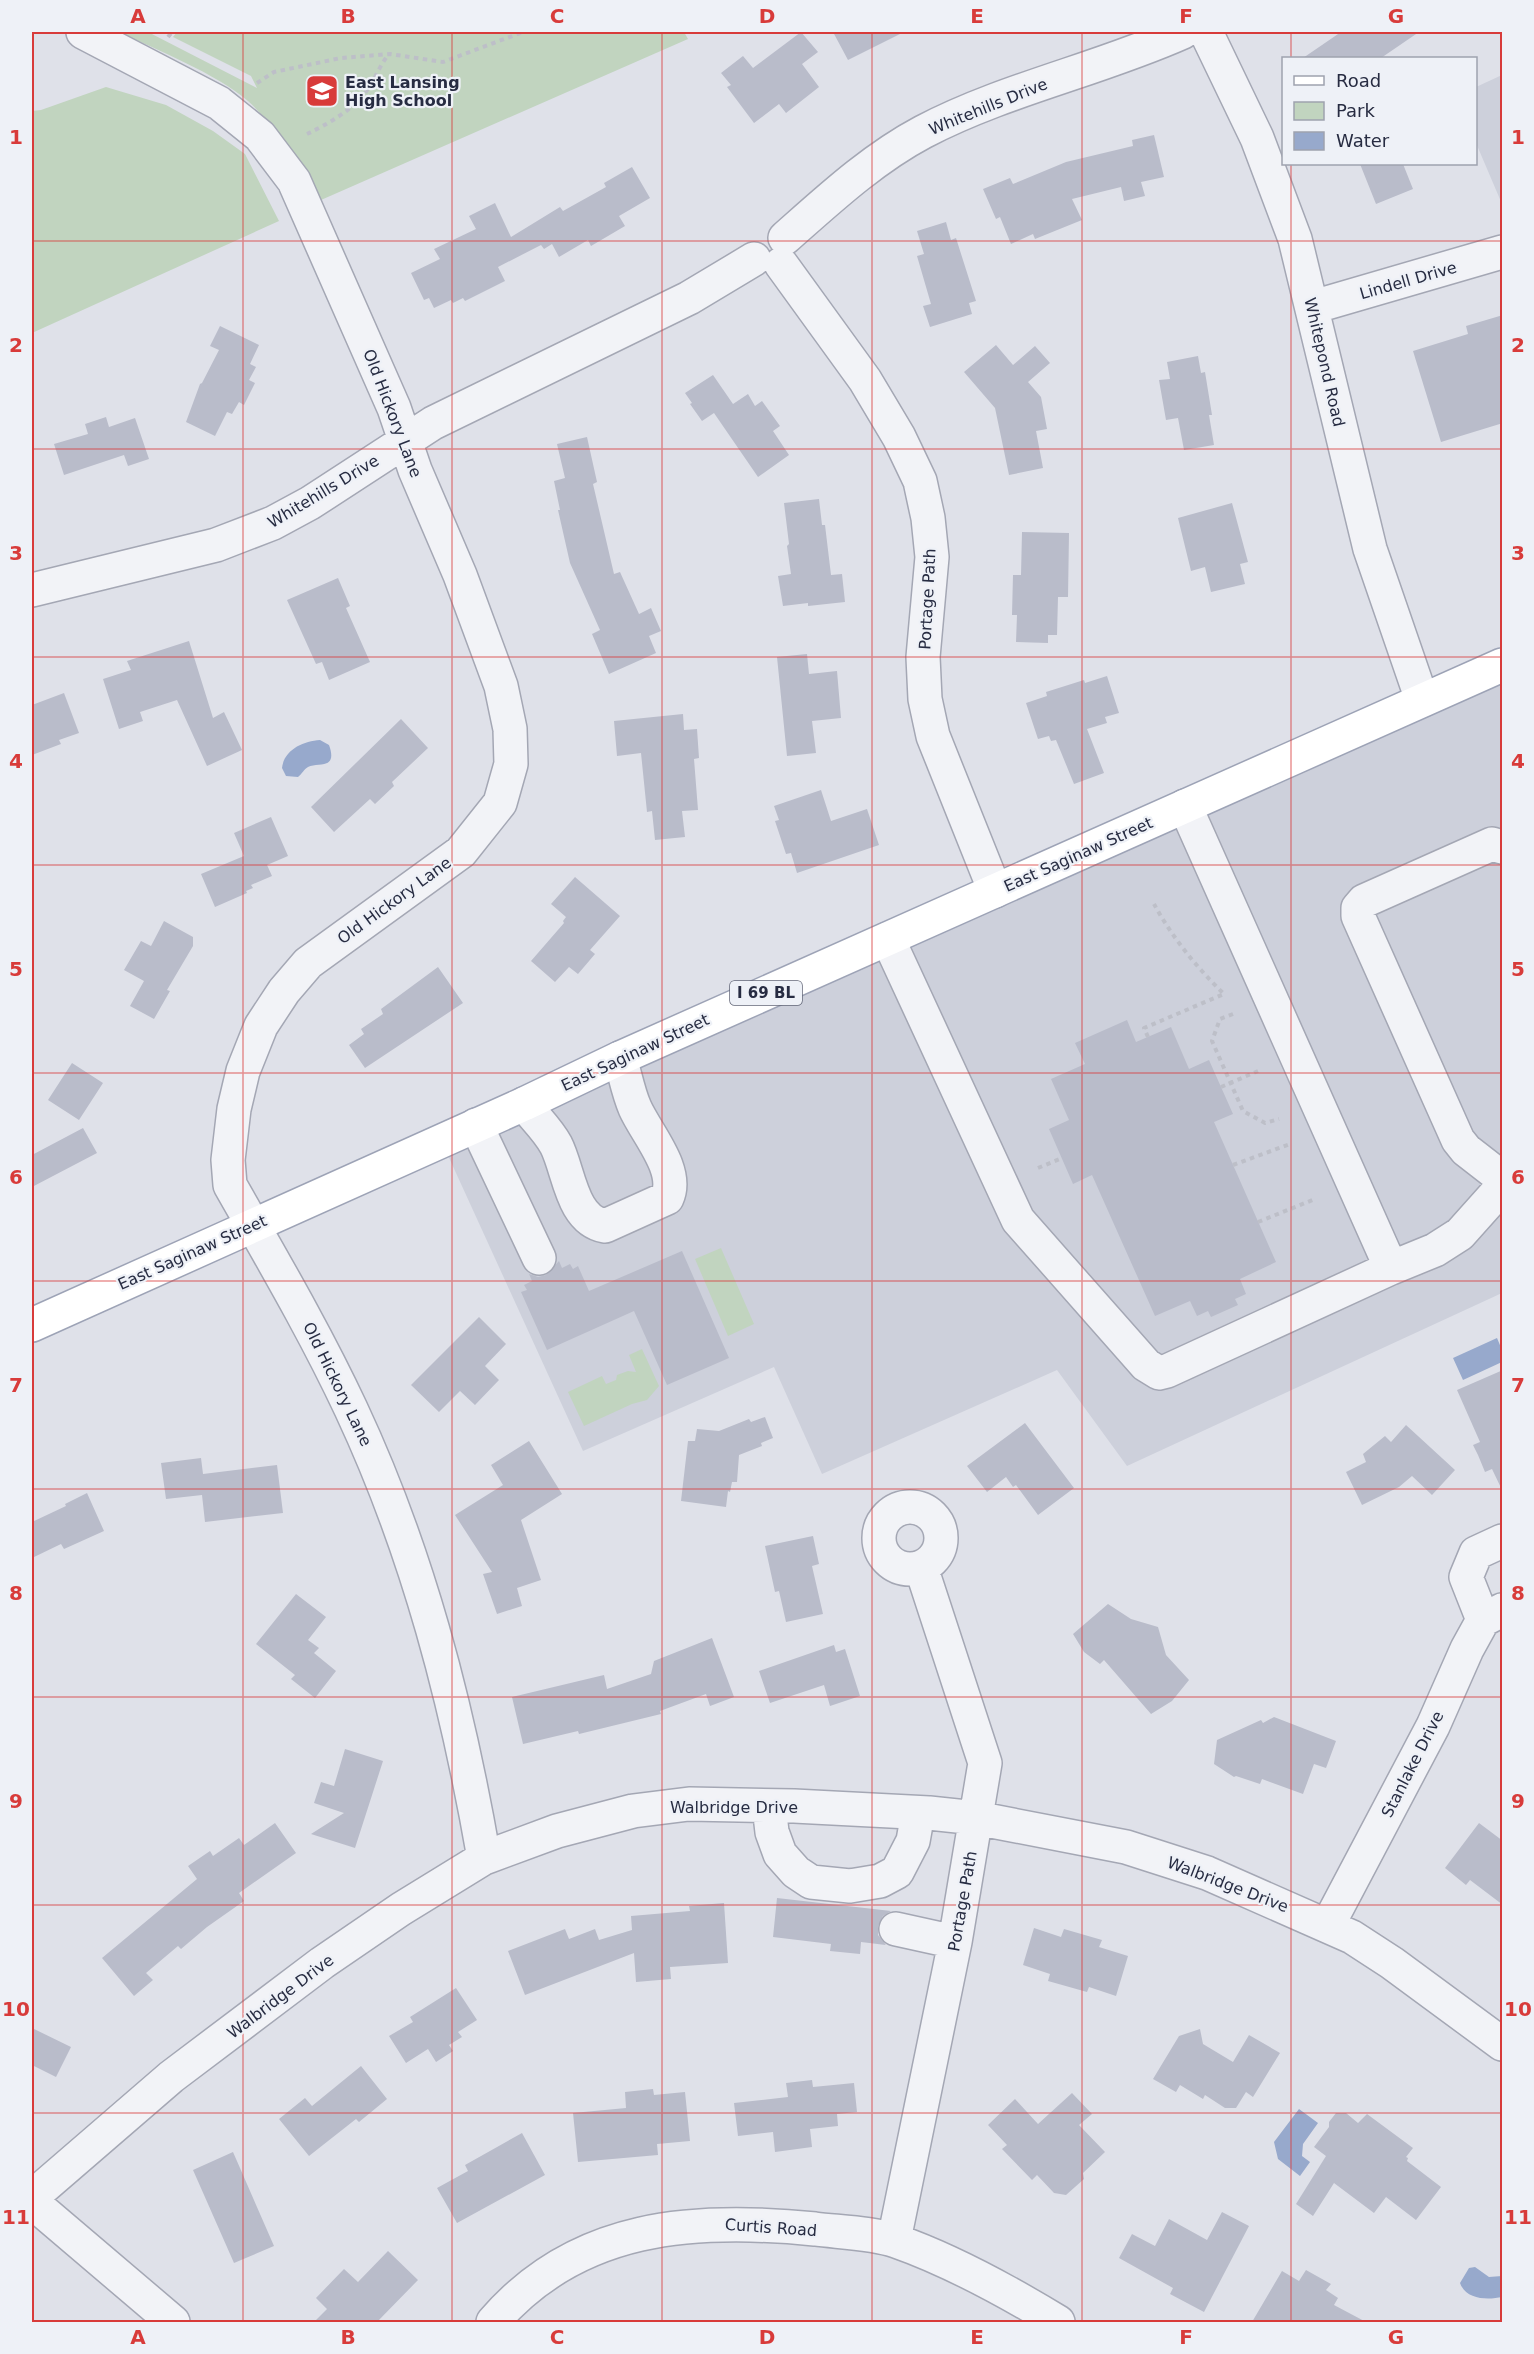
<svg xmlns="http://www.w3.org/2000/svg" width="1534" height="2354" font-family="'DejaVu Sans',sans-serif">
  <rect width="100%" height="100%" fill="#dfe1e9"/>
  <!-- built -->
  <path fill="#cdd0db" d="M1502,75V204L1476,143V87Z
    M1502,649V1293L1127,1466L1057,1370L822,1474L774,1367L583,1451L435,1127Z"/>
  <!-- green -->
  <path fill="#c1d4bf" d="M119,32H148L257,88L251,76L173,37L177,32H684L688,39L321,200C300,168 277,127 248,101C215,73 159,51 119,32Z
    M106,87L166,105L213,131L245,154L279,221L32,333V111L41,110Z
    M721,1248L754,1324L728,1336L695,1259Z
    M642,1349L659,1386L647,1400L632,1404L584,1426L568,1392L602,1376L606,1384L616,1380L617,1375L628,1371L636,1372L629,1355Z"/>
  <!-- water -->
  <path fill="#97a9cc" d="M320,740L329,745C338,770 318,762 308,767C304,769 302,774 298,777L286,776L282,768C284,750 303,741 320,740Z
    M1497,1338L1502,1350V1362L1463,1380L1453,1358Z
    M1299,2109L1318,2123L1303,2144L1302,2156L1310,2162L1300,2176L1278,2159L1274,2142Z
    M1475,2267L1489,2277L1502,2276V2297C1488,2300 1466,2300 1460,2283L1469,2268Z"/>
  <!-- building -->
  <path fill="#b9bcca" d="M801,32L818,52L802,64L819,87L786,113L779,104L754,123L727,87L731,85L721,73L743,56L753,68Z
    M833,32H904L848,60Z
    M1341,32H1419L1381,58H1303Z
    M1154,135L1164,177L1141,182L1145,196L1124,201L1121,187L1072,199L1082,220L1035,239L1033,234L1011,244L1000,217L996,219L983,189L1010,178L1013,184L1066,162L1133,146L1132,140Z
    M1360,164H1403L1413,189L1376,204Z
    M632,167L650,198L619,216L625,226L591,246L588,240L559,257L552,244L544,249L541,245L498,267L505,281L465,301L463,298L453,303L451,300L434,308L429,298L424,300L411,273L440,259L434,249L476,229L469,216L495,203L511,237L560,207L563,211L606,187L604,183Z
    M946,222L951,240L956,238L976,301L969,303L972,314L930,327L923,306L931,304L917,256L924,254L917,231Z
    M1503,315V423L1441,442L1413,351L1468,334L1466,326Z
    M220,326L259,345L250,364L256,367L249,380L255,383L244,405L239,402L232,414L227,412L215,436L186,422L200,384L202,383L219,350L210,346Z
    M996,345L1013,365L1035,346L1050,363L1028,382L1041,397L1047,429L1036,431L1043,468L1009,475L995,408L964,372Z
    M1198,356L1201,373L1205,372L1212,415H1209L1214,445L1184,450L1178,418L1166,420L1159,380L1170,379L1167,362Z
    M713,375L733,404L748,394L755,406L762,401L780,426L773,431L789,455L758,477L714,413L702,421L690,404L692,403L685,393Z
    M106,417L109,427L135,418L149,459L128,466L124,455L64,475L54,444L88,434L85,424Z
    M587,437L597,482L593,484L614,574L620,572L639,614L651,608L661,631L649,636L656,653L609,674L592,634L600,630L570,563L558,510H560L554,481L565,478L557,444Z
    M819,499L822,525H825L831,575L842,574L845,602L808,606V603L783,606L778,576L791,574L787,546L789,544L784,503Z
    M1232,503L1248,562L1240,564L1245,584L1211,592L1205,567L1191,571L1178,518Z
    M1022,532L1069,533L1068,597H1058L1057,635H1048V643L1016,642L1017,615H1012L1013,575H1021Z
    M338,578L350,606L346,608L370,662L329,680L322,662L316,664L287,600Z
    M189,641L213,718L224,712L242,750L207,766L177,700L140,712L143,721L119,729L103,679L131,670L127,661Z
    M807,654L809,674L837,671L841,718L812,721L816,753L787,756L777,657Z
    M1107,676L1119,713L1105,717L1107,723L1087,729L1104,773L1074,784L1056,740L1051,741L1049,736L1038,739L1026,703L1047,696L1046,692L1084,680L1085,683Z
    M64,693L79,733L59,740L61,744L32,755V705Z
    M683,714L684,730L697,729L699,758L694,759L698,810L682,811L685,837L655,840L652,811L647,812L641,753L617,756L614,721Z
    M401,719L428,748L392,782L394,786L375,804L370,799L334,832L311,807Z
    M821,790L831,821L867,809L879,845L797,873L791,853L786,854L775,821L779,820L774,806Z
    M271,817L288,856L267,865L272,876L251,885L253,888L246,891L247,893L215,907L201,874L244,856L234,833Z
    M575,877L620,916L590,950L595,954L578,974L569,967L555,982L531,961L564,923L563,921L566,917L551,904Z
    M164,921L193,937V946L167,990L170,991L154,1019L130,1006L144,981L124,970L141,941L151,946Z
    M438,967L463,1003L365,1068L349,1045L364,1034L361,1029L383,1014L381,1009Z
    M1127,1020L1136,1042L1171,1027L1189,1069L1209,1060L1233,1114L1214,1122L1276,1262L1240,1279L1246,1294L1235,1299L1238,1305L1211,1317L1208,1311L1197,1316L1190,1301L1155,1316L1092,1175L1073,1184L1049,1129L1069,1120L1051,1079L1085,1064L1075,1043Z
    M72,1063L103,1083L79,1120L48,1100Z
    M83,1128L97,1153L32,1187V1155Z
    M682,1251L729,1358L667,1385L634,1311L547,1350L521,1292L527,1290L524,1285L532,1281L529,1274L538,1277L546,1275L559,1261L562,1268L570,1264L573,1269L578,1266L589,1291Z
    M479,1317L506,1344L485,1366L499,1380L475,1405L460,1391L439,1412L411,1385Z
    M1503,1370V1492L1492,1469L1485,1472L1478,1455L1473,1445L1480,1442L1457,1390Z
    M765,1417L773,1438L761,1443L762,1446L739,1455L737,1482H732L730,1492L728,1491L726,1507L681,1501L688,1441H695L697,1429L719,1431L749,1419L751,1422Z
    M1025,1423L1074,1488L1038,1515L1016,1485L1013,1487L1006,1477L987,1492L967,1466Z
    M1406,1425L1455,1470L1432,1495L1412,1476L1399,1487L1362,1505L1346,1472L1366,1462L1363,1454L1385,1436L1391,1442Z
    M529,1441L562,1494L521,1520L541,1580L517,1588L522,1606L497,1614L483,1574L492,1572L455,1515L503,1485L491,1465Z
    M201,1458L203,1474L277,1465L283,1513L205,1522L202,1495L166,1499L161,1463Z
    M87,1493L104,1531L64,1549L61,1544L32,1558V1522L66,1506L65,1504Z
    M813,1536L819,1564L812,1566L823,1614L786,1622L779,1591L775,1592L765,1546Z
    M296,1594L326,1617L308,1640L319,1648L314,1653L336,1671L315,1698L291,1679L295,1675L256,1644Z
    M1108,1604L1131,1619L1158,1627L1166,1655L1189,1680L1172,1701L1151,1714L1104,1660L1100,1664L1084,1652L1073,1634Z
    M712,1638L734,1697L710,1706L706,1694L660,1711L661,1714L579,1734L578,1731L523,1744L512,1697L604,1675L607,1689L651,1674L654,1661Z
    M834,1645L836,1652L845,1649L860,1696L830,1706L824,1685L770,1703L759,1671Z
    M1274,1717L1336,1741L1326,1768L1314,1764L1303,1794L1262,1779L1260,1784L1236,1776L1234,1777L1214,1764L1217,1740L1261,1720L1263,1723Z
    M345,1749L383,1761L355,1848L311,1834L344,1813L314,1803L321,1782L334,1786Z
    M275,1823L296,1853L239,1893L244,1901L207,1927L181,1949L178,1946L146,1973L153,1980L134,1996L102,1958L197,1879L188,1866L210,1851L213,1856L239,1838L244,1845Z
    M1479,1823L1503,1841V1905L1470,1880L1466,1885L1445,1868Z
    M777,1898L891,1911L883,1916L878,1926V1935L886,1945L861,1942L860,1954L830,1951L831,1944L773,1937Z
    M724,1903L728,1963L670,1967L671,1979L636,1982L634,1953L525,1995L508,1951L565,1929L569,1939L595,1929L599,1940L632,1930L631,1916L690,1911L689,1906Z
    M1034,1928L1061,1937L1064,1929L1102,1940L1099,1947L1128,1956L1116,1996L1089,1987L1087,1992L1048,1981L1050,1974L1023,1965Z
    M456,1988L477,2020L458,2032L462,2037L449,2045L453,2051L436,2062L428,2049L406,2063L389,2036L413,2022L410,2017Z
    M32,2028L71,2047L56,2077L32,2065Z
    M1200,2029L1203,2044L1233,2062L1249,2035L1280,2053L1253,2097L1246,2092L1236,2108H1225L1205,2095L1203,2099L1180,2085L1176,2092L1153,2079L1179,2036Z
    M361,2066L387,2099L359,2122L356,2119L309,2156L279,2119L305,2098L312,2106Z
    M812,2080L813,2087L854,2083L857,2112L837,2114L838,2126L810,2129L812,2147L775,2152L773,2132L738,2136L734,2103L788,2097L786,2083Z
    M653,2089L654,2095L685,2092L690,2141L657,2144L658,2155L578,2162L573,2113L626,2108L625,2092Z
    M1072,2093L1092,2114L1079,2125L1105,2152L1083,2173L1084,2179L1066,2195L1054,2193L1037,2175L1032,2180L1002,2149L1007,2145L988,2125L1015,2099L1038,2124Z
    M1336,2113H1346L1358,2123L1367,2114L1413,2148L1406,2157L1408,2158L1407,2161L1441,2187L1416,2220L1386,2197L1374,2213L1334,2183L1313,2216L1296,2204L1326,2156L1314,2147L1329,2127V2122Z
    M522,2133L545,2175L457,2223L437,2188L468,2171L465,2165Z
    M233,2152L274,2246L234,2263L193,2170Z
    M1222,2212L1249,2226L1204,2312L1170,2294L1173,2288L1119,2258L1132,2234L1155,2246L1169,2219L1207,2240Z
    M388,2251L418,2280L377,2322H314L327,2309L316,2298L344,2269L358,2282Z
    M1306,2270L1331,2284L1326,2290L1338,2298L1334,2305L1366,2322H1252L1282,2271L1299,2281Z"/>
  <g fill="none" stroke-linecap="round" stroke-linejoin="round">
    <defs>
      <path id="minor" d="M83,32L219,103L260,136L294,181L394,408L415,470L460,575L501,686L510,729L511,764L500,803L461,852L308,963L284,991L261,1026L243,1071L234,1109L228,1160L230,1185C272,1259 315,1332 351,1409C418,1552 457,1703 484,1858
        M1206,32L1257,138L1295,239L1370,549L1422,700
        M785,238C828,200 872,159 923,132C1005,89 1098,70 1183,32
        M781,264L865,380L899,437L920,481L928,518L932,557L923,657L925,699L933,736L995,891
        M1313,307L1502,252
        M32,590L216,545L273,523L310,503L433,423L689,298L754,259
        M1502,847L1492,844L1364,901L1358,908V916L1458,1140L1466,1150L1502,1178
        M888,939L1018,1220L1146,1365L1159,1373L1167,1371L1391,1268L1185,806
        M524,1104C534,1117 548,1130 556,1145C569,1170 571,1220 605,1226L667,1198C680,1170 646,1133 635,1108C628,1092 625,1074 620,1058
        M476,1125L539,1258
        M1391,1268L1435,1250L1460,1234L1502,1187
        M879 1538a31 31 0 1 1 62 0a31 31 0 1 1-62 0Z
        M1483,1620L1466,1577L1476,1553L1502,1541
        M769,1806L772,1832L780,1854L796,1872L811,1882L850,1886L880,1881L897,1872L913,1841L918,1813
        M1328,1925L1433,1726L1467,1649L1483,1620L1502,1610
        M896,1929L955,1942
        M32,2197L171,2077L322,1963L401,1909L484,1858L557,1831L633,1811L689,1804L794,1806L929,1813L976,1818L1126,1847L1207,1873L1352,1937L1392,1963L1502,2044
        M32,2202L173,2322
        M894,2240L955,1942L985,1763L921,1567
        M493,2322C577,2224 694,2217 815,2229C838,2232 874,2233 896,2241C953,2261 1007,2291 1058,2322"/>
      <path id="major" d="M32,1325L524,1104L620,1058L1502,665"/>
    </defs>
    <!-- minor casing -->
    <use href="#minor" stroke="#a4a7b4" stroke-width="36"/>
    <!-- major casing -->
    <use href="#major" stroke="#9da3b6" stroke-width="36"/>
    <!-- path -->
    <path stroke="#bdbfc8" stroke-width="4" stroke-dasharray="4.5 4.5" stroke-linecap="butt" d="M168,37L172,32
      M257,83L274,72L341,58L390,54L443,62L523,32
      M307,134C326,125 351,111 364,94C374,82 379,66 389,54
      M1233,1014L1220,1019L1212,1041L1243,1111L1265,1123L1279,1119
      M1148,1037L1144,1028L1224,994C1197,968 1172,937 1154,904
      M1221,1087L1258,1071
      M1233,1165L1290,1144
      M1038,1168L1062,1158
      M1258,1222L1315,1199"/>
    <!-- minor -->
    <use href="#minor" stroke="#f2f3f7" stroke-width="33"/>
    <!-- major -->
    <use href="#major" stroke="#fff" stroke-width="33"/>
  </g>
  <!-- grid -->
  <path fill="none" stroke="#d83b3a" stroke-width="1.5" stroke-opacity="0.55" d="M243,32V2322M452,32V2322M662,32V2322M872,32V2322M1082,32V2322M1291,32V58M1291,164V2322M32,241H1502M32,449H1502M32,657H1502M32,865H1502M32,1073H1502M32,1281H1502M32,1489H1502M32,1697H1502M32,1905H1502M32,2113H1502"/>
  <!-- icons -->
  <defs>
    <symbol id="school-square" viewBox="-11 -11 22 22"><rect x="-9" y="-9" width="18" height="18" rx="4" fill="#d83b3a" stroke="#eef1f7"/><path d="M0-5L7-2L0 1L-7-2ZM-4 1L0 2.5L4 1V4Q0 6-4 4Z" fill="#fff"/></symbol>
  </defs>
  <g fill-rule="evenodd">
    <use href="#school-square" x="303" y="72" width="38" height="38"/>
  </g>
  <g text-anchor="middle" stroke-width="4.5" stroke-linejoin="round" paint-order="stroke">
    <!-- shield labels -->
    <rect fill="#eef1f7" stroke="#636778" stroke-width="1.5" x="730" y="981" width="72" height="24" rx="4.5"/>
    <g font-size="15" font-weight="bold" fill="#272c42">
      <text x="766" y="998">I 69 BL</text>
    </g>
    <!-- poi labels -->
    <g font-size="16" font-weight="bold" fill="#272c42" stroke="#eef1f7" text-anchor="start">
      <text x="345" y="88">East Lansing<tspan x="345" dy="18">High School</tspan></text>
    </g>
    <!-- street labels -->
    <g font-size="16" fill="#272c42" stroke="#eef1f7">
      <text transform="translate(988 106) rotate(-22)" y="6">Whitehills Drive</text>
      <text transform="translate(1408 280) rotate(-16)" y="6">Lindell Drive</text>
      <text transform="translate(1325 362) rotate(77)" y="6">Whitepond Road</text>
      <text transform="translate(393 413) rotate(69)" y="6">Old Hickory Lane</text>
      <text transform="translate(323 491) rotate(-31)" y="6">Whitehills Drive</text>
      <text transform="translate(927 599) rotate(-87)" y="6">Portage Path</text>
      <text transform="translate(1078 854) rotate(-24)" y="6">East Saginaw Street</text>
      <text transform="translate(394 900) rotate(-36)" y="6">Old Hickory Lane</text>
      <text transform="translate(635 1052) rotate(-25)" y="6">East Saginaw Street</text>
      <text transform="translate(192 1252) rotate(-24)" y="6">East Saginaw Street</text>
      <text transform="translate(338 1384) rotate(64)" y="6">Old Hickory Lane</text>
      <text transform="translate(1412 1764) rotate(-63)" y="6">Stanlake Drive</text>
      <text x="734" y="1813">Walbridge Drive</text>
      <text transform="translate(1228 1884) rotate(21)" y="6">Walbridge Drive</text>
      <text transform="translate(962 1901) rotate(-80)" y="6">Portage Path</text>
      <text transform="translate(280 1996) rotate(-37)" y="6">Walbridge Drive</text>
      <text transform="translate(771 2227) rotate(4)" y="6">Curtis Road</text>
    </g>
  </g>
  <!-- border -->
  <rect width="1534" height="2354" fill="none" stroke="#eef1f7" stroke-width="66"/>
  <!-- legend -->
  <rect x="1282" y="57" width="195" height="108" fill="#eef1f7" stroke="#9ea2af" stroke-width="1.5"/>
  <rect x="1294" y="76" width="30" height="9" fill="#ffffff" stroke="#9ea2af" stroke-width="1.5"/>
  <text x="1336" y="87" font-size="18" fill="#272c42">Road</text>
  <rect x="1294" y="102" width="30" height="18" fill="#c1d4bf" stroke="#9ea2af" stroke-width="1.5"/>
  <text x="1336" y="117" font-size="18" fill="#272c42">Park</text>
  <rect x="1294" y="132" width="30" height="18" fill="#97a9cc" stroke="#9ea2af" stroke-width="1.5"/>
  <text x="1336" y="147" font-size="18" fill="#272c42">Water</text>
  <rect x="33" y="33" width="1468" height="2288" fill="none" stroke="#d83b3a" stroke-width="2"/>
  <g font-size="20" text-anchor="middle" font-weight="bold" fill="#d83b3a">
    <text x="138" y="23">A</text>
    <text x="348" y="23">B</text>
    <text x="557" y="23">C</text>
    <text x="767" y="23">D</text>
    <text x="977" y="23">E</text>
    <text x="1186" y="23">F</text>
    <text x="1396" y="23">G</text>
    <text x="16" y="144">1</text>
    <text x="1518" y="144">1</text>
    <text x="16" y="352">2</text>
    <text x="1518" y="352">2</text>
    <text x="16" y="560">3</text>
    <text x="1518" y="560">3</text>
    <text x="16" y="768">4</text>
    <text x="1518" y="768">4</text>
    <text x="16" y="976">5</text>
    <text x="1518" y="976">5</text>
    <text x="16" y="1184">6</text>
    <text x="1518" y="1184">6</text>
    <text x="16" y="1392">7</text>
    <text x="1518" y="1392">7</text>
    <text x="16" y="1600">8</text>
    <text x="1518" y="1600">8</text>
    <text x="16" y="1808">9</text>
    <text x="1518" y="1808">9</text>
    <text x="16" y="2016">10</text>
    <text x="1518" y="2016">10</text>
    <text x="16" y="2224">11</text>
    <text x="1518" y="2224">11</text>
    <text x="138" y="2344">A</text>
    <text x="348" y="2344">B</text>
    <text x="557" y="2344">C</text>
    <text x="767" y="2344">D</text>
    <text x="977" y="2344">E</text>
    <text x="1186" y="2344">F</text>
    <text x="1396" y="2344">G</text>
  </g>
</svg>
